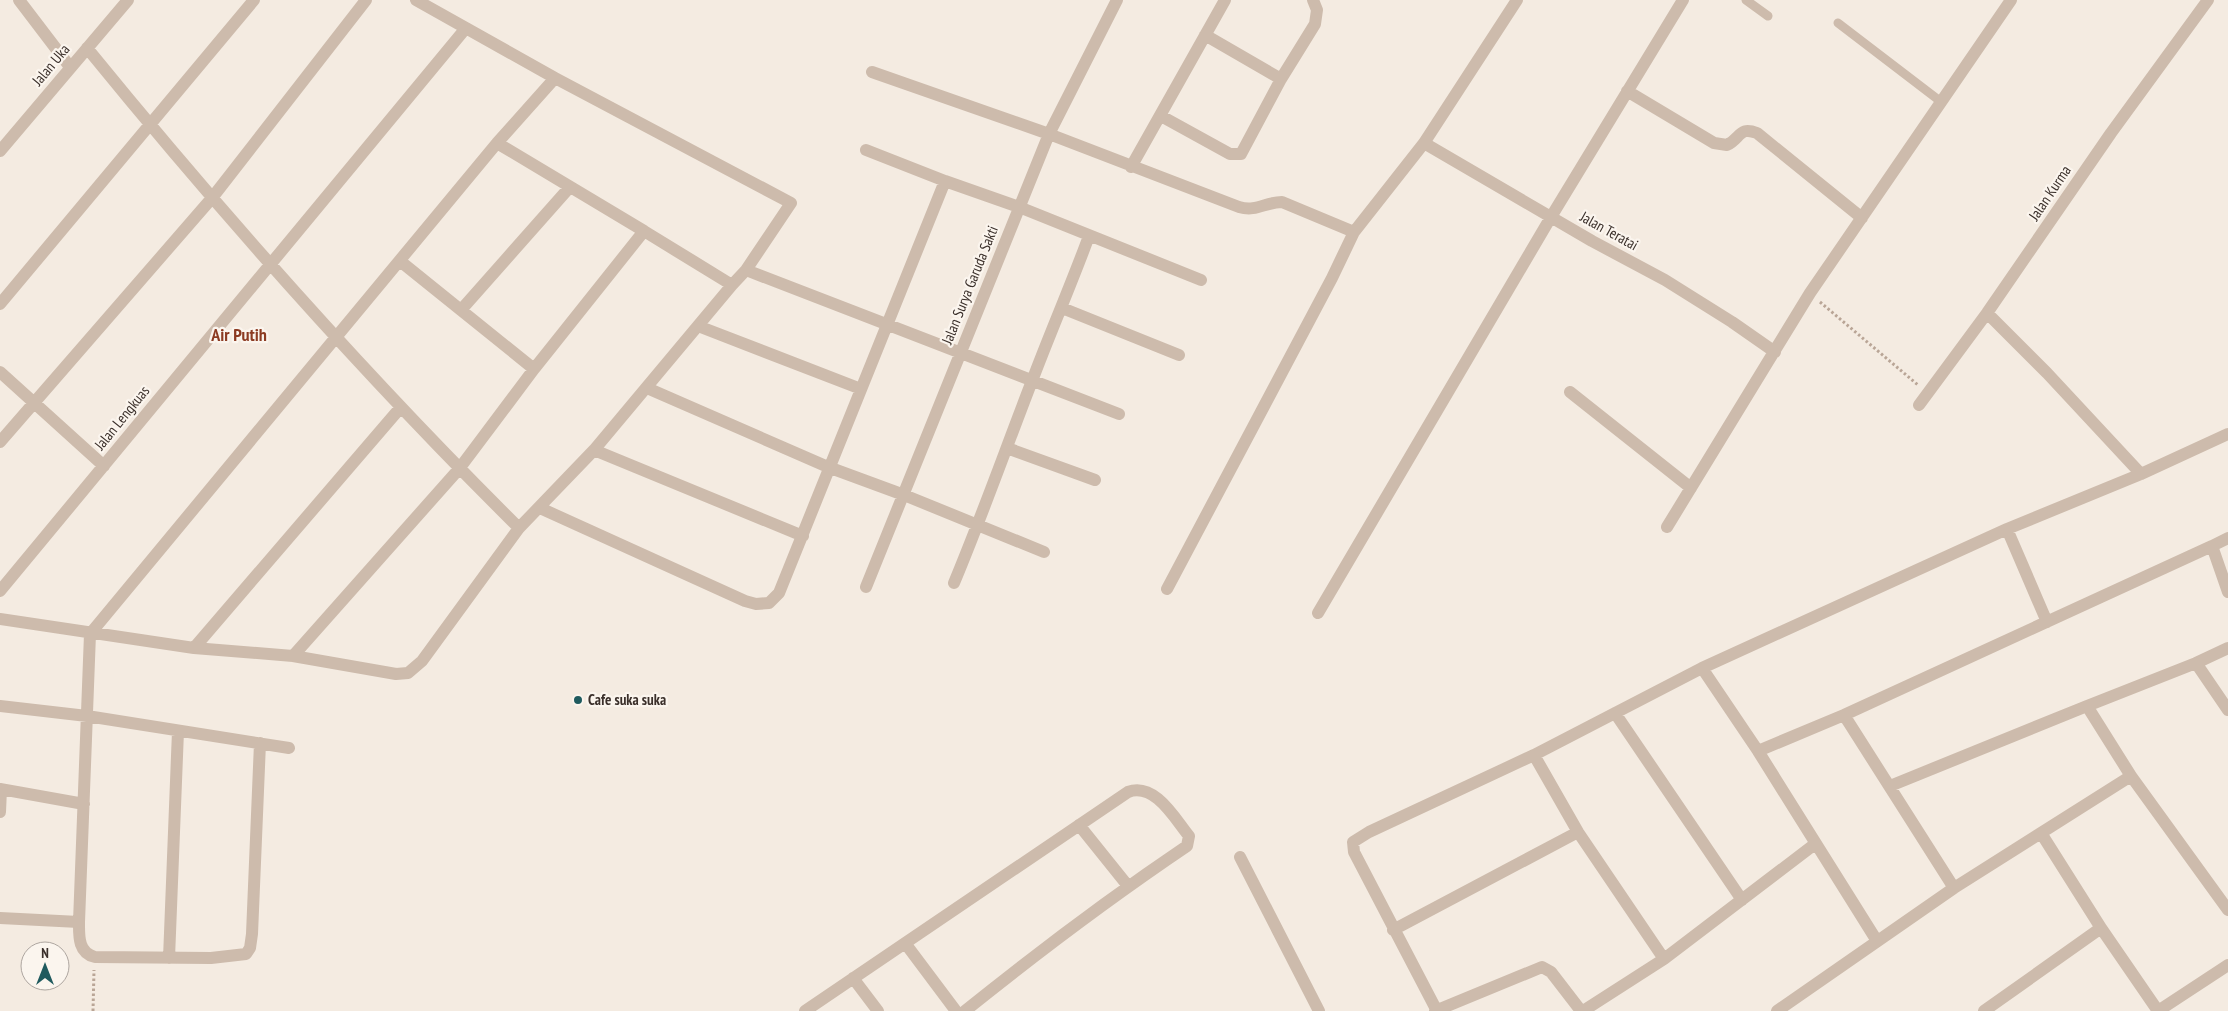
<svg xmlns="http://www.w3.org/2000/svg" width="2228" height="1011" font-family="'PT Sans Narrow',sans-serif">
  <rect width="100%" height="100%" fill="#f4ebe1"/>
  <g fill="none" stroke-linecap="round" stroke-linejoin="round">
    <!-- path -->
    <path stroke="#b9a596" stroke-width="3" stroke-dasharray="2.5 2.5" stroke-linecap="butt" d="M1820,302L1918,385
      M93,1011L94,970"/>
    <!-- service -->
    <path stroke="#cdbbac" stroke-width="9" d="M1746,0L1768,16
      M1838,23L1940,101"/>
    <!-- minor -->
    <path stroke="#cdbbac" stroke-width="12" d="M19,0L70,67
      M416,0L555,78L791,203L746,270L732,285
      M1205,35L1281,79
      M87,48C223,215 366,376 519,528
      M872,72L1049,134L1239,207C1257,212 1265,202 1282,202L1354,232
      M1627,91L1714,143L1727,145C1741,138 1739,126 1757,133L1862,218
      M1161,116L1230,154H1241L1281,79L1315,24L1317,10L1313,0
      M497,143L644,231
      M1424,143L1592,241L1665,280L1732,322L1775,352
      M866,150L945,181L1019,207L1201,280
      M0,151L128,0
      M1131,167L1225,0
      M400,261L534,369
      M746,270L1119,414
      M0,304L254,0
      M1062,308L1179,355
      M461,310L569,188
      M1987,313L2047,373L2141,474
      M698,326L861,389
      M0,372L104,466
      M647,388L828,467L904,495L1044,552
      M1570,392L1691,488
      M1919,405L1987,313L2111,133L2208,0
      M0,442L212,198L366,0
      M1007,448L1095,480
      M594,450L803,536
      M540,508L745,601L756,604L769,603L779,593L945,181
      M1667,527L1810,293L2011,0
      M2007,529L2047,622
      M2212,546L2228,538
      M954,583C982,516 1006,448 1032,381C1050,333 1071,285 1089,236
      M866,587L1049,134L1117,0
      M1167,589L1332,278L1354,232L1424,143L1517,0
      M0,591L466,28
      M1318,613L1551,217L1683,0
      M0,619L194,648L293,656L396,674L408,673L422,661L519,528L594,450L732,285L644,231L534,369L459,469L293,656
      M194,648L401,407
      M2196,663L2228,648
      M0,706L87,716L289,748
      M2087,706L2196,663L2228,710
      M1615,713L1742,900
      M1844,715L1954,888
      M1758,751L1844,715L2212,546L2228,592
      M1534,755L1578,832L1664,959L1583,1011
      M1890,786L2087,706L2131,776
      M0,789L84,804
      M0,812L1,789
      M1079,825L1128,886
      M2041,833L2101,928
      M1240,857L1319,1011
      M0,918L79,922L90,634L497,143L555,78
      M79,922C79,936 78,953 95,957L211,958L246,954L250,948L252,934L260,743
      M1393,930L1578,832
      M1877,941L1758,751L1702,668L2007,529L2141,474L2228,434
      M905,943L956,1011
      M169,958L178,731
      M1664,959L1815,844
      M853,978L878,1011
      M805,1011L1128,792C1155,782 1175,819 1189,836L1187,846C1110,898 1037,953 965,1011
      M1435,1011L1542,967L1551,972L1581,1011
      M1437,1011L1354,852L1353,842L1369,832L1534,755L1702,668
      M1777,1011L1954,888L2131,776L2228,910
      M1984,1011L2101,928L2158,1011L2228,965"/>
  </g>
  <!-- markers -->
  <circle fill="#1f5a5e" stroke="#fbf5ee" stroke-width="2" cx="578" cy="700" r="5"/>
  <g text-anchor="middle" stroke-width="4.5" stroke-linejoin="round" paint-order="stroke">
    <!-- street labels -->
    <g font-size="15" fill="#3b302b" stroke="#fbf5ee">
      <text transform="translate(51 65) rotate(-50)" y="5">Jalan Uka</text>
      <text transform="translate(2050 193) rotate(-56)" y="5">Jalan Kurma</text>
      <text transform="translate(1609 231) rotate(29)" y="5">Jalan Teratai</text>
      <text transform="translate(970 285) rotate(-68)" y="5">Jalan Surya Garuda Sakti</text>
      <text transform="translate(122 418) rotate(-51)" y="5">Jalan Lengkuas</text>
    </g>
    <!-- poi labels -->
    <g font-size="15" font-weight="bold" fill="#3b302b" stroke="#fbf5ee" text-anchor="start">
      <text x="588" y="705">Cafe suka suka</text>
    </g>
    <!-- quarter labels -->
    <g font-size="18" font-weight="bold" fill="#8c3b22" stroke="#fbf5ee">
      <text x="239" y="341">Air Putih</text>
    </g>
  </g>
  <!-- north arrow -->
  <g transform="translate(45 966)"><circle r="24" fill="#fbf5ee" stroke="#aea6a0"/>
  <path d="M0-4L9 19L0 12L-9 19Z" fill="#1f5a5e"/>
  <text y="-8" font-size="14" font-weight="bold" text-anchor="middle" fill="#3b302b">N</text>
  </g>
</svg>
